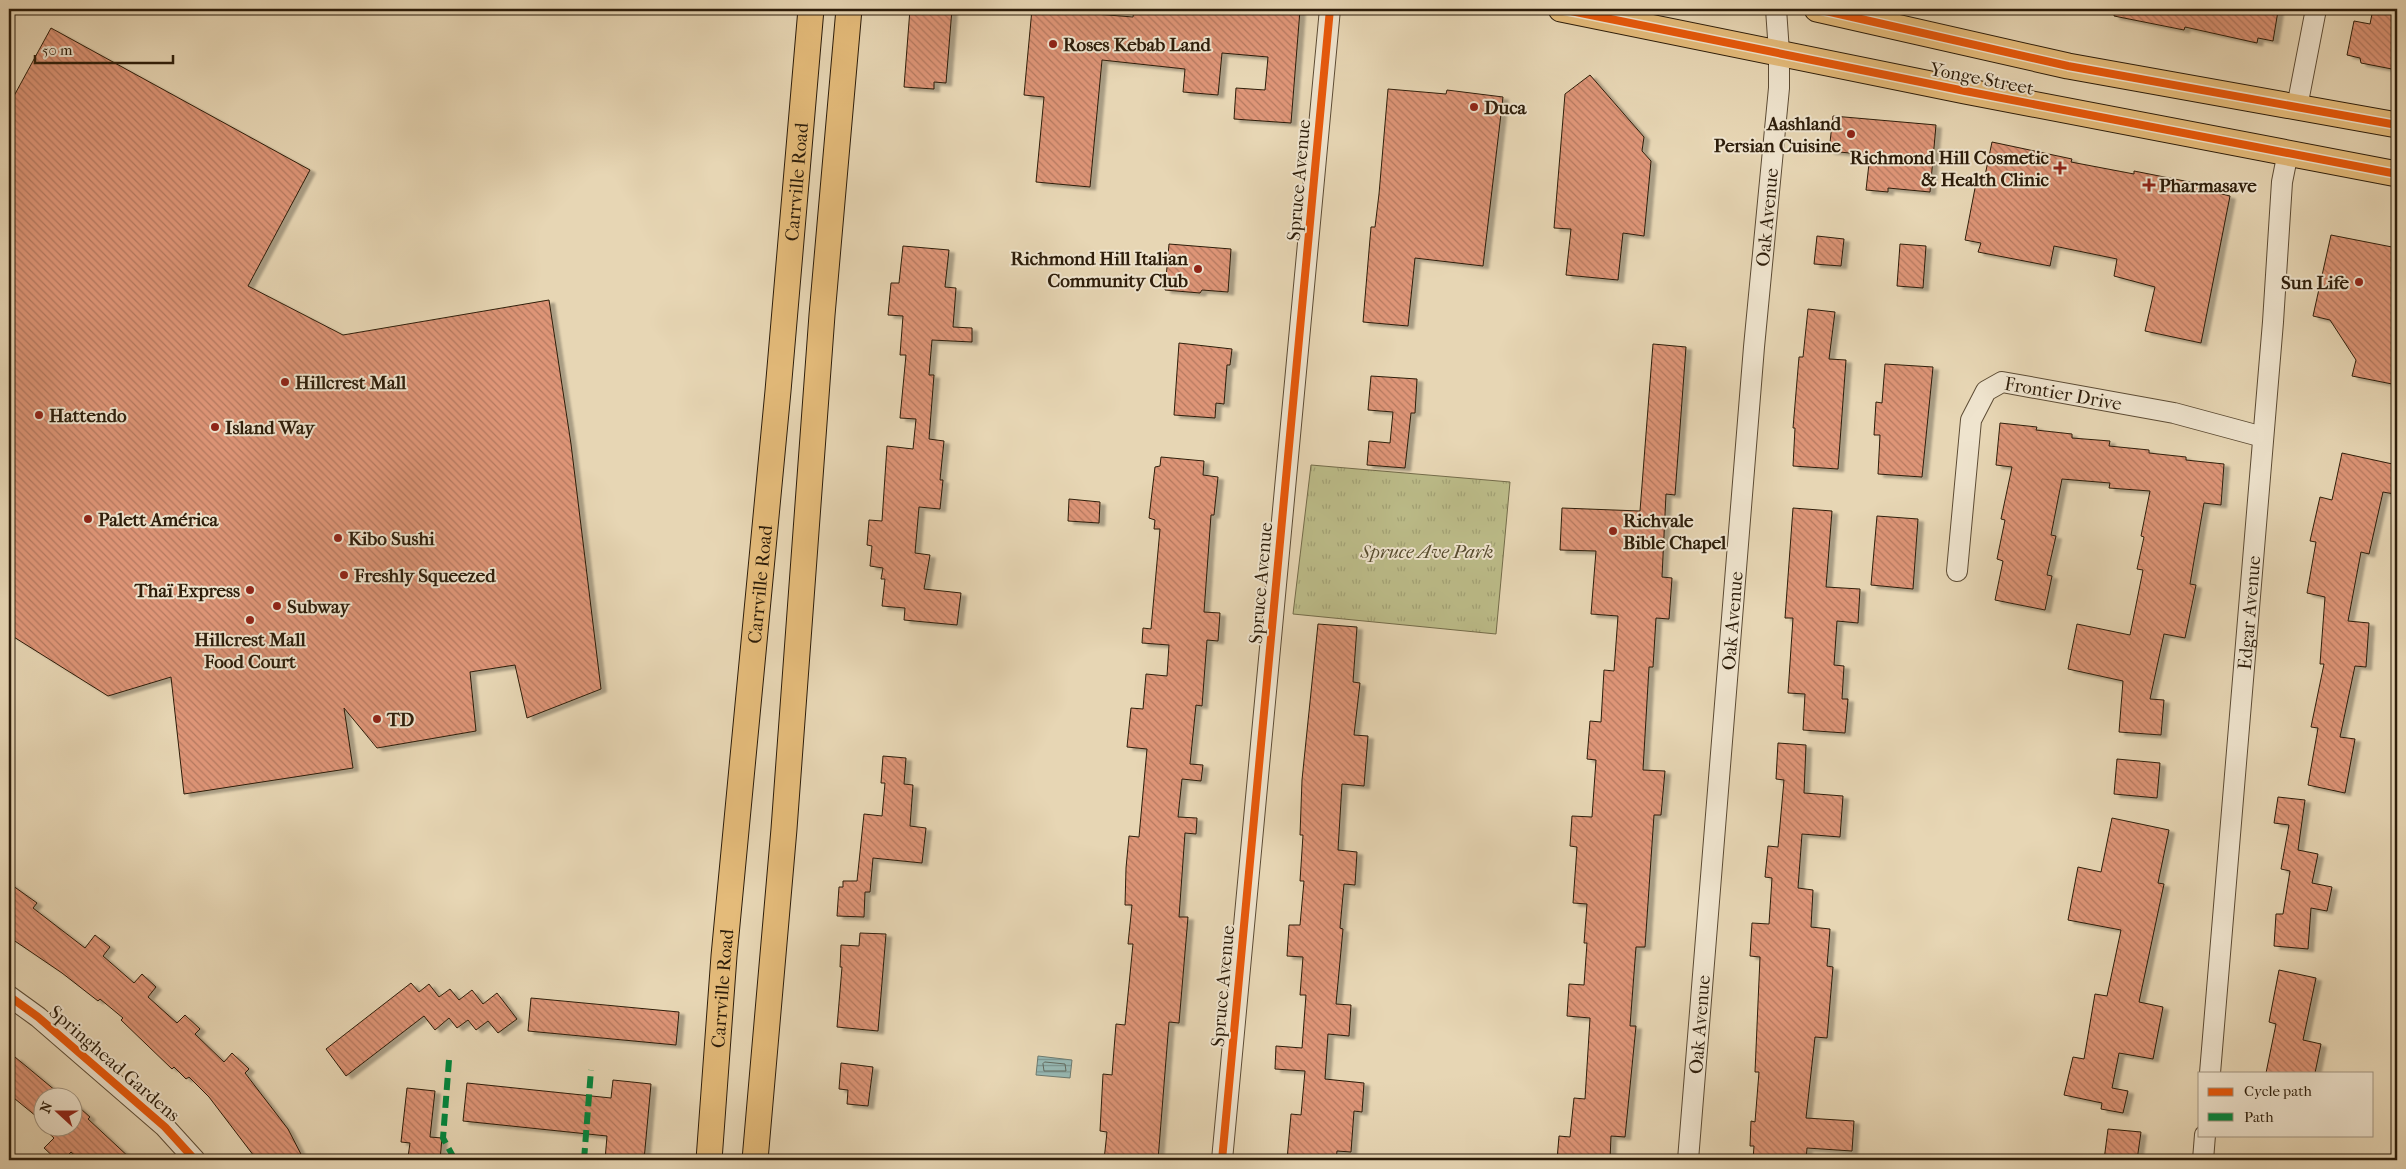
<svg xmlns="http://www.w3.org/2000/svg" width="2406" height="1169" font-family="'IM FELL French Canon',serif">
  <defs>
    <pattern id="park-tufts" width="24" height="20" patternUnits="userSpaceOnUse" patternTransform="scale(1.25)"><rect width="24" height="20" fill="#bcbc89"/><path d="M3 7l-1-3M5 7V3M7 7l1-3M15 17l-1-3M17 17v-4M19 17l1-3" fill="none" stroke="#a2a175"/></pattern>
    <pattern id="water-rules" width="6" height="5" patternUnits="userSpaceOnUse" patternTransform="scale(1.25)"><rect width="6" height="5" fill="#97b8b3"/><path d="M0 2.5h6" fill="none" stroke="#7c9590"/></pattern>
    <pattern id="building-back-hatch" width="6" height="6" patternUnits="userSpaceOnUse" patternTransform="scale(1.25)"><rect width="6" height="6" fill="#de9577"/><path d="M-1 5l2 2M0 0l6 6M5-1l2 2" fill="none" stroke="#b47960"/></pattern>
    <filter id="shadow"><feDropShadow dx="5.5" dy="3" stdDeviation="1" flood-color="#0004"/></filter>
  </defs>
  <rect width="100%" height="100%" fill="#e7d6b4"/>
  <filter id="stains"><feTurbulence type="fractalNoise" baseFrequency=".004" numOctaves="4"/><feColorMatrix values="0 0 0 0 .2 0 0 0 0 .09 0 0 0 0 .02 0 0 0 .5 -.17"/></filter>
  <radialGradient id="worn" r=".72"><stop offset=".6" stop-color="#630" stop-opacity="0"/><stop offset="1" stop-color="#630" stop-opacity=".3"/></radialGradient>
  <!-- park -->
  <path fill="url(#park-tufts)" stroke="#746c4a" d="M1311,465L1510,482L1496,634L1293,614Z"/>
  <!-- water -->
  <path fill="url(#water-rules)" stroke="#6d7a6f" d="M1038,1056L1072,1060L1070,1078L1036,1075Z"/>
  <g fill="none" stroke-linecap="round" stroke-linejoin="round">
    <!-- shore -->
    <path stroke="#626a5e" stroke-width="1" d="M1045,1062L1065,1064L1066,1071H1044L1043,1064Z"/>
  </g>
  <!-- building -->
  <path fill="url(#building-back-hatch)" stroke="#2d1d0a" filter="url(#shadow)" d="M910,9H952L946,83L934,82V89L904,87Z
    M1032,9L1133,17L1134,9L1300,10L1291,123L1234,119L1236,88L1265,90L1268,57L1222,53L1218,95L1183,92L1185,69L1102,60L1090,187L1036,182L1044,97L1024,95Z
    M2115,9H2268L2278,11L2273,41L2258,38L2257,43L2185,27L2184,30L2114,16Z
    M2373,9H2397V70L2361,63L2360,58L2347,55L2354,21L2370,24Z
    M51,28L310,170L248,286L343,335L549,300L571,444L601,689L527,718L515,665L470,672L476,731L377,748L344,708L353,768L184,794L171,677L108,696L9,634V105Z
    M1590,75L1644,137L1642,151L1651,161L1644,236L1623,233L1618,280L1566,275L1571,229L1554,228L1565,94Z
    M1388,89L1446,94L1447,90L1503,97L1483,266L1415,258L1408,326L1363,322L1371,227H1375L1379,194Z
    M1833,116L1936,125L1930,192L1888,188V192L1866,190L1870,155L1829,151Z
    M1992,142L2072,159L2071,162L2134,174V171L2215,187L2214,192L2230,196L2201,343L2145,331L2155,287L2114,276L2117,259L2054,246L2050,266L1978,252L1981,243L1965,240L1976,183L1983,185Z
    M2331,235L2397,248V385L2352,376L2356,360L2330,320L2313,316Z
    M1817,236L1844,239L1841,266L1814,264Z
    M1169,244L1231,249L1228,292L1202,290L1200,293L1165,290Z
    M1900,244L1926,246L1923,288L1897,286Z
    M903,246L949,250L945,287L956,288L953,327L972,328V342L932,340L929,375H934L929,439L944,441L940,480H943L940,509L919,507L915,553L930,555L924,589L961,593L957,625L904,620L905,608L882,606L885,579H881L883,568L870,566L872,546L867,545L869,520L882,521L887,446L913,449L916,419L900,418L906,355H900L903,316L888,315L891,283H899Z
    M1808,309L1835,312L1829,359L1846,360L1838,469L1793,466L1795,428H1793L1799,357H1803Z
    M1179,343L1232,349L1230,365H1227L1224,404L1216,403L1215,418L1174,415Z
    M1653,344L1686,347L1675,495L1666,494L1662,577L1672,578L1669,619L1656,618L1653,667H1649L1643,770L1665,771L1661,815H1654L1645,947H1636L1630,1026H1636L1625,1137L1611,1136L1610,1160H1557L1559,1136L1570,1137L1574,1098L1585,1099L1590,1018L1567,1016L1569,984L1584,985L1587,943H1584L1587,904L1573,903L1577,847L1570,846L1572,816L1592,817L1596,760L1587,759L1590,721L1601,722L1604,670L1614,671L1618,616L1591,614L1596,551L1560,550L1562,508L1640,511Z
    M1885,364L1933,367L1922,477L1878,474L1880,435H1874L1876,402L1882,403Z
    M1371,376L1417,379L1415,413H1411L1405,468L1367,465L1369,441L1390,443L1393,412L1368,410Z
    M2000,423L2037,427L2036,430L2072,434V438L2110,441L2109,446L2149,450V453L2186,457V460L2224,464L2221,505L2204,503L2190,584L2196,585L2185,638L2164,634L2150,699L2164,700L2161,735L2119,732L2123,681L2068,669L2077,624L2130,635L2143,570L2137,569L2144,537L2141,536L2150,491L2109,488L2110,483L2062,479L2051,535L2056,536L2047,575L2052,576L2045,610L1995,600L2003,561L1997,559L2005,520L2001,519L2012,467L1996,465Z
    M2342,453L2397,465L2394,494L2383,492L2369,554L2361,552L2348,621L2369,623L2366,667L2355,666L2340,737L2355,739L2345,793L2308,785L2318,728L2311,727L2324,664H2320L2325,597L2307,593L2316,542L2310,541L2320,497L2332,500Z
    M1161,457L1204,461L1203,475L1218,477L1214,515H1211L1204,612L1220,613L1218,641L1207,640L1202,706L1196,705L1190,764L1203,765L1201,781L1182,779L1178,817L1197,818L1196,834L1185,833L1179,917H1188L1179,1023L1169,1022L1158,1160H1104L1107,1132L1100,1131L1103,1074L1112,1075L1116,1024L1125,1025L1133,944H1128L1132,905H1125L1126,868L1129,836L1139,837L1147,749L1127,747L1131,708L1143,709L1146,674L1167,676L1169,645L1142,643L1143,628L1151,629L1160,529H1154L1155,520L1149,518L1155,467L1160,466Z
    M1069,499L1100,502L1099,523L1068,521Z
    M1793,508L1832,511L1826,587L1860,589L1858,623L1837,621L1834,665L1844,666L1842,699H1848L1845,733L1803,730L1805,694L1788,693L1793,618H1785Z
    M1877,516L1918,519L1913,589L1871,585Z
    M1318,624L1357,627L1353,682L1360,683L1354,735L1368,736L1364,786L1342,784L1338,850L1357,852L1355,885L1344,884L1340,928L1343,929L1336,1004L1351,1005L1349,1036L1328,1034L1325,1079L1364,1083L1362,1112L1354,1111L1351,1152L1337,1151L1336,1160H1287L1291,1114L1301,1115L1305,1071L1275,1069L1276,1046L1302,1048L1306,995H1300L1303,957L1287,956L1289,925H1300L1304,881H1300L1303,835H1300L1302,780Z
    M1778,743L1806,745L1804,793L1843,796L1840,837L1802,834L1798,888L1813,890L1811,927L1830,929L1827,966L1833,967L1827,1038L1815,1037L1806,1118L1854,1121L1852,1151L1807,1148L1806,1160H1753L1754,1146H1750L1751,1121L1755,1122L1759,1072H1755L1760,957L1750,956L1752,923L1769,924L1772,878L1765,877L1768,846L1778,847L1784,780L1776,779Z
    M883,756L906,758L904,784L913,785L910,826L926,828L922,863L873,858L870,892H865L864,917L837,916L839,887H843V881H857L864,814L882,816L885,783H881Z
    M2117,759L2160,763L2157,798L2114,794Z
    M2278,797L2305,800L2298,850L2318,854L2312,883L2332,887L2327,911L2311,908L2308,949L2274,946L2276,914H2283L2290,871L2281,869L2289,825L2274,823Z
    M2112,818L2169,830L2158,883L2164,884L2139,1002L2163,1007L2153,1059L2119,1053L2112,1088L2128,1091L2123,1113L2101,1109L2102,1103L2064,1095L2073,1057L2084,1059L2095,994L2107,996L2121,930L2068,920L2078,867L2101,872Z
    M9,883L37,903L33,908L85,948L95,935L110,947L103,956L134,983L142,974L156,987L148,997L177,1023L185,1015L200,1029L195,1034L224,1062L232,1053L249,1069L245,1073L288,1129L304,1160H257L209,1097L189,1077L186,1079L174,1067L172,1069L121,1020L123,1018L100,999L98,1001L62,973L9,937Z
    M860,933L886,934L878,1031L837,1027L842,967H840L841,945L859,946Z
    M2279,970L2316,978L2303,1040L2321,1044L2315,1073H2266L2276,1024L2269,1022Z
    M411,983L419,992L429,984L439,997L450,989L459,1000L472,990L483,1004L497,993L517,1019L498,1033L488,1021L476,1030L468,1020L457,1028L449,1018L435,1030L424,1016L346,1076L326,1049Z
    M531,998L679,1012L676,1045L528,1031Z
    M15,1057L62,1096H42V1121L9,1094V1064Z
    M841,1063L873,1067L868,1106L847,1104L848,1090L839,1089Z
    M613,1080L651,1084L644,1160H605L607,1136L463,1121L467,1083L611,1098Z
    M407,1088L435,1091L430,1137L442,1138L440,1160H418V1158L408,1157L410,1143L401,1142Z
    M72,1101L90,1117L88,1119L132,1160H80L71,1152L63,1160H57L44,1148L54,1138L41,1126H72Z
    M2108,1129L2141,1132L2137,1160H2104Z"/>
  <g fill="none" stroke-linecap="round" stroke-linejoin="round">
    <defs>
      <g id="minor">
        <path d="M2297,107L2316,9"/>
        <path id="s1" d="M1957,571L1971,420L1986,391L2002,382L2174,413L2263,437"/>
        <path d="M9,996L38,1017L165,1127L195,1160"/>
        <path id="s2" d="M2210,1073L2273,322L2282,182L2288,152"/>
        <path d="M1222,1160L1330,9"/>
        <path id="s3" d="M1688,1160L1754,347L1779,88V52L1776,9"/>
        <path d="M2203,1160L2205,1135"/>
      </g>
      <g id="major">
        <path d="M1561,9L1965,91L2397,174"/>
        <path d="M1817,9L2068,66L2397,125"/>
        <path id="s4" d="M709,1160L724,956L778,391L811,9"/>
        <path d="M755,1160L784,829L822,315L849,9"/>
      </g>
    </defs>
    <!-- minor casing -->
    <use href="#minor" stroke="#5c4b34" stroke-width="22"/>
    <!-- major casing -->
    <use href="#major" stroke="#2d1d0a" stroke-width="27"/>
    <!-- minor -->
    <use href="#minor" stroke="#efe4ce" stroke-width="20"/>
    <!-- major -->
    <use href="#major" stroke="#e4bb7a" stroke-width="25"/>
    <!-- quiet -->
    <path stroke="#00873e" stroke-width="6" stroke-dasharray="12 6" stroke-linecap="butt" d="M449,1060L443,1138L455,1160
      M472,1160L489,1157
      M488,1160L489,1157L527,1160
      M584,1160L591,1070"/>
    <defs>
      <path id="cycleway" d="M1561,9L1965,91L2397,174
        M1817,9L2068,66L2397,125
        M9,996L38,1017L165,1127L195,1160
        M1222,1160L1330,9"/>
    </defs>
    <!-- cycleway casing -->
    <use href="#cycleway" stroke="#efe4ce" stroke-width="11"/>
    <!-- cycleway -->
    <use href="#cycleway" stroke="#e8590c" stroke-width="8"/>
  </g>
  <!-- markers -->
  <g fill="#8f2418" stroke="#efe4ce" stroke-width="2">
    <circle cx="1053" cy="44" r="5"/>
    <circle cx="1474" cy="107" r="5"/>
    <circle cx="1851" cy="134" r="5"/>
    <path d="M2057.5 160.5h5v5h5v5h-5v5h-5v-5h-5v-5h5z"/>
    <path d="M2146.5 177.5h5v5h5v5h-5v5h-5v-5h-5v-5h5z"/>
    <circle cx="1198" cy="269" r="5"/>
    <circle cx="2359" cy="282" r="5"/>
    <circle cx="285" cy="382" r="5"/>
    <circle cx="39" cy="415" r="5"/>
    <circle cx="215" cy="427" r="5"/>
    <circle cx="88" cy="519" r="5"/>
    <circle cx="1613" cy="531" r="5"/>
    <circle cx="338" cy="538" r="5"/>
    <circle cx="344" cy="575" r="5"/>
    <circle cx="250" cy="590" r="5"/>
    <circle cx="277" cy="606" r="5"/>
    <circle cx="250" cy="620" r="5"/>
    <circle cx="377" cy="719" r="5"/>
  </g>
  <g text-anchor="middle" stroke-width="4" stroke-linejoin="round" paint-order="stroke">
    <!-- poi labels -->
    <g font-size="19" font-weight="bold" fill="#2d1d0a" stroke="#efe4ce" text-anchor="start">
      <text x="1063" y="51">Roses Kebab Land</text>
      <text x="1484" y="114">Duca</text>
      <text x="1841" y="130" text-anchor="end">Aashland<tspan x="1841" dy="22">Persian Cuisine</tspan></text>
      <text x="2049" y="164" text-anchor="end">Richmond Hill Cosmetic<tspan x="2049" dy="22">&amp; Health Clinic</tspan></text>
      <text x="2159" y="192">Pharmasave</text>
      <text x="1188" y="265" text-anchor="end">Richmond Hill Italian<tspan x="1188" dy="22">Community Club</tspan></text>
      <text x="2349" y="289" text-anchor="end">Sun Life</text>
      <text x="295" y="389">Hillcrest Mall</text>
      <text x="49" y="422">Hattendo</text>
      <text x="225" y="434">Island Way</text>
      <text x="98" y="526">Palett América</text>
      <text x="1623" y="527">Richvale<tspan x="1623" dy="22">Bible Chapel</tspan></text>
      <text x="348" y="545">Kibo Sushi</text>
      <text x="354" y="582">Freshly Squeezed</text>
      <text x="240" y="597" text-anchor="end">Thaï Express</text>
      <text x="287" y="613">Subway</text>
      <text x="250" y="646" text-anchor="middle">Hillcrest Mall<tspan x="250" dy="22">Food Court</tspan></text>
      <text x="387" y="726">TD</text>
    </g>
    <!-- street labels -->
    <g font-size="19" fill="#2d1d0a" stroke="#efe4ce">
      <text transform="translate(1982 78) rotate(11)" y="7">Yonge Street</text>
      <text transform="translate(1298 180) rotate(-85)" y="7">Spruce Avenue</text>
      <text dy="7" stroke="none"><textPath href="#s4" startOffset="982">Carrville Road</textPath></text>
      <text dy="7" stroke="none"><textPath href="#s3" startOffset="946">Oak Avenue</textPath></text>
      <text dy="7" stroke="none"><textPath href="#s1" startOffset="265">Frontier Drive</textPath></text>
      <text transform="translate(1260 583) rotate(-85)" y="7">Spruce Avenue</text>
      <text dy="7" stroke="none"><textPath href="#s4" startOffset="578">Carrville Road</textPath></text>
      <text dy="7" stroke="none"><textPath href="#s2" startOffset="462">Edgar Avenue</textPath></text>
      <text dy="7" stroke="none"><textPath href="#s3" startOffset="541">Oak Avenue</textPath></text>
      <text transform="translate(1222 986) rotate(-85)" y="7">Spruce Avenue</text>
      <text dy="7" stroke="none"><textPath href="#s4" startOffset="172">Carrville Road</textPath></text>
      <text dy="7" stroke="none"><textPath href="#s3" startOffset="136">Oak Avenue</textPath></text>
      <text transform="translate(115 1063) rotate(41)" y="7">Springhead Gardens</text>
    </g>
    <!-- park labels -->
    <g font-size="19" font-style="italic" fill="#584d30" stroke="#efe4ce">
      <text x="1427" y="558">Spruce Ave Park</text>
    </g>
  </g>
  <!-- margin -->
  <rect width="2406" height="1169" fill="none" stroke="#e7d6b4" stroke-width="30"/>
  <rect x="10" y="10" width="2386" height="1149" fill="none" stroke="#2d1d0a" stroke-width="2.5"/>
  <rect x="15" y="15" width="2376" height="1139" fill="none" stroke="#2d1d0a"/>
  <!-- legend -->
  <rect x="2198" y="1072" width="175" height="65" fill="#efe4ce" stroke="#a19480"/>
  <rect x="2208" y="1088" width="25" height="8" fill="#e8590c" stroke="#a19480"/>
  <text x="2244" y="1096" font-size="15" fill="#2d1d0a">Cycle path</text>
  <rect x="2208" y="1113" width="25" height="8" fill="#00873e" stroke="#a19480"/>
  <text x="2244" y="1122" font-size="15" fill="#2d1d0a">Path</text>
  <!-- north arrow -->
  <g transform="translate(58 1112) rotate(291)"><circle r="24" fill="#efe4ce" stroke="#a19480"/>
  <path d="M0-4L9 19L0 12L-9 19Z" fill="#8f2418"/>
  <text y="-8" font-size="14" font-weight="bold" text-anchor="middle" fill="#2d1d0a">N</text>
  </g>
  <!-- scale -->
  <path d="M35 55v8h138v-8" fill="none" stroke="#2d1d0a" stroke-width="2.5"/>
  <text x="42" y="55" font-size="15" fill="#2d1d0a" stroke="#efe4ce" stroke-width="4" paint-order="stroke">50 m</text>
  <rect width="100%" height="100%" filter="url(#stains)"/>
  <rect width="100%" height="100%" fill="url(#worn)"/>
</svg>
